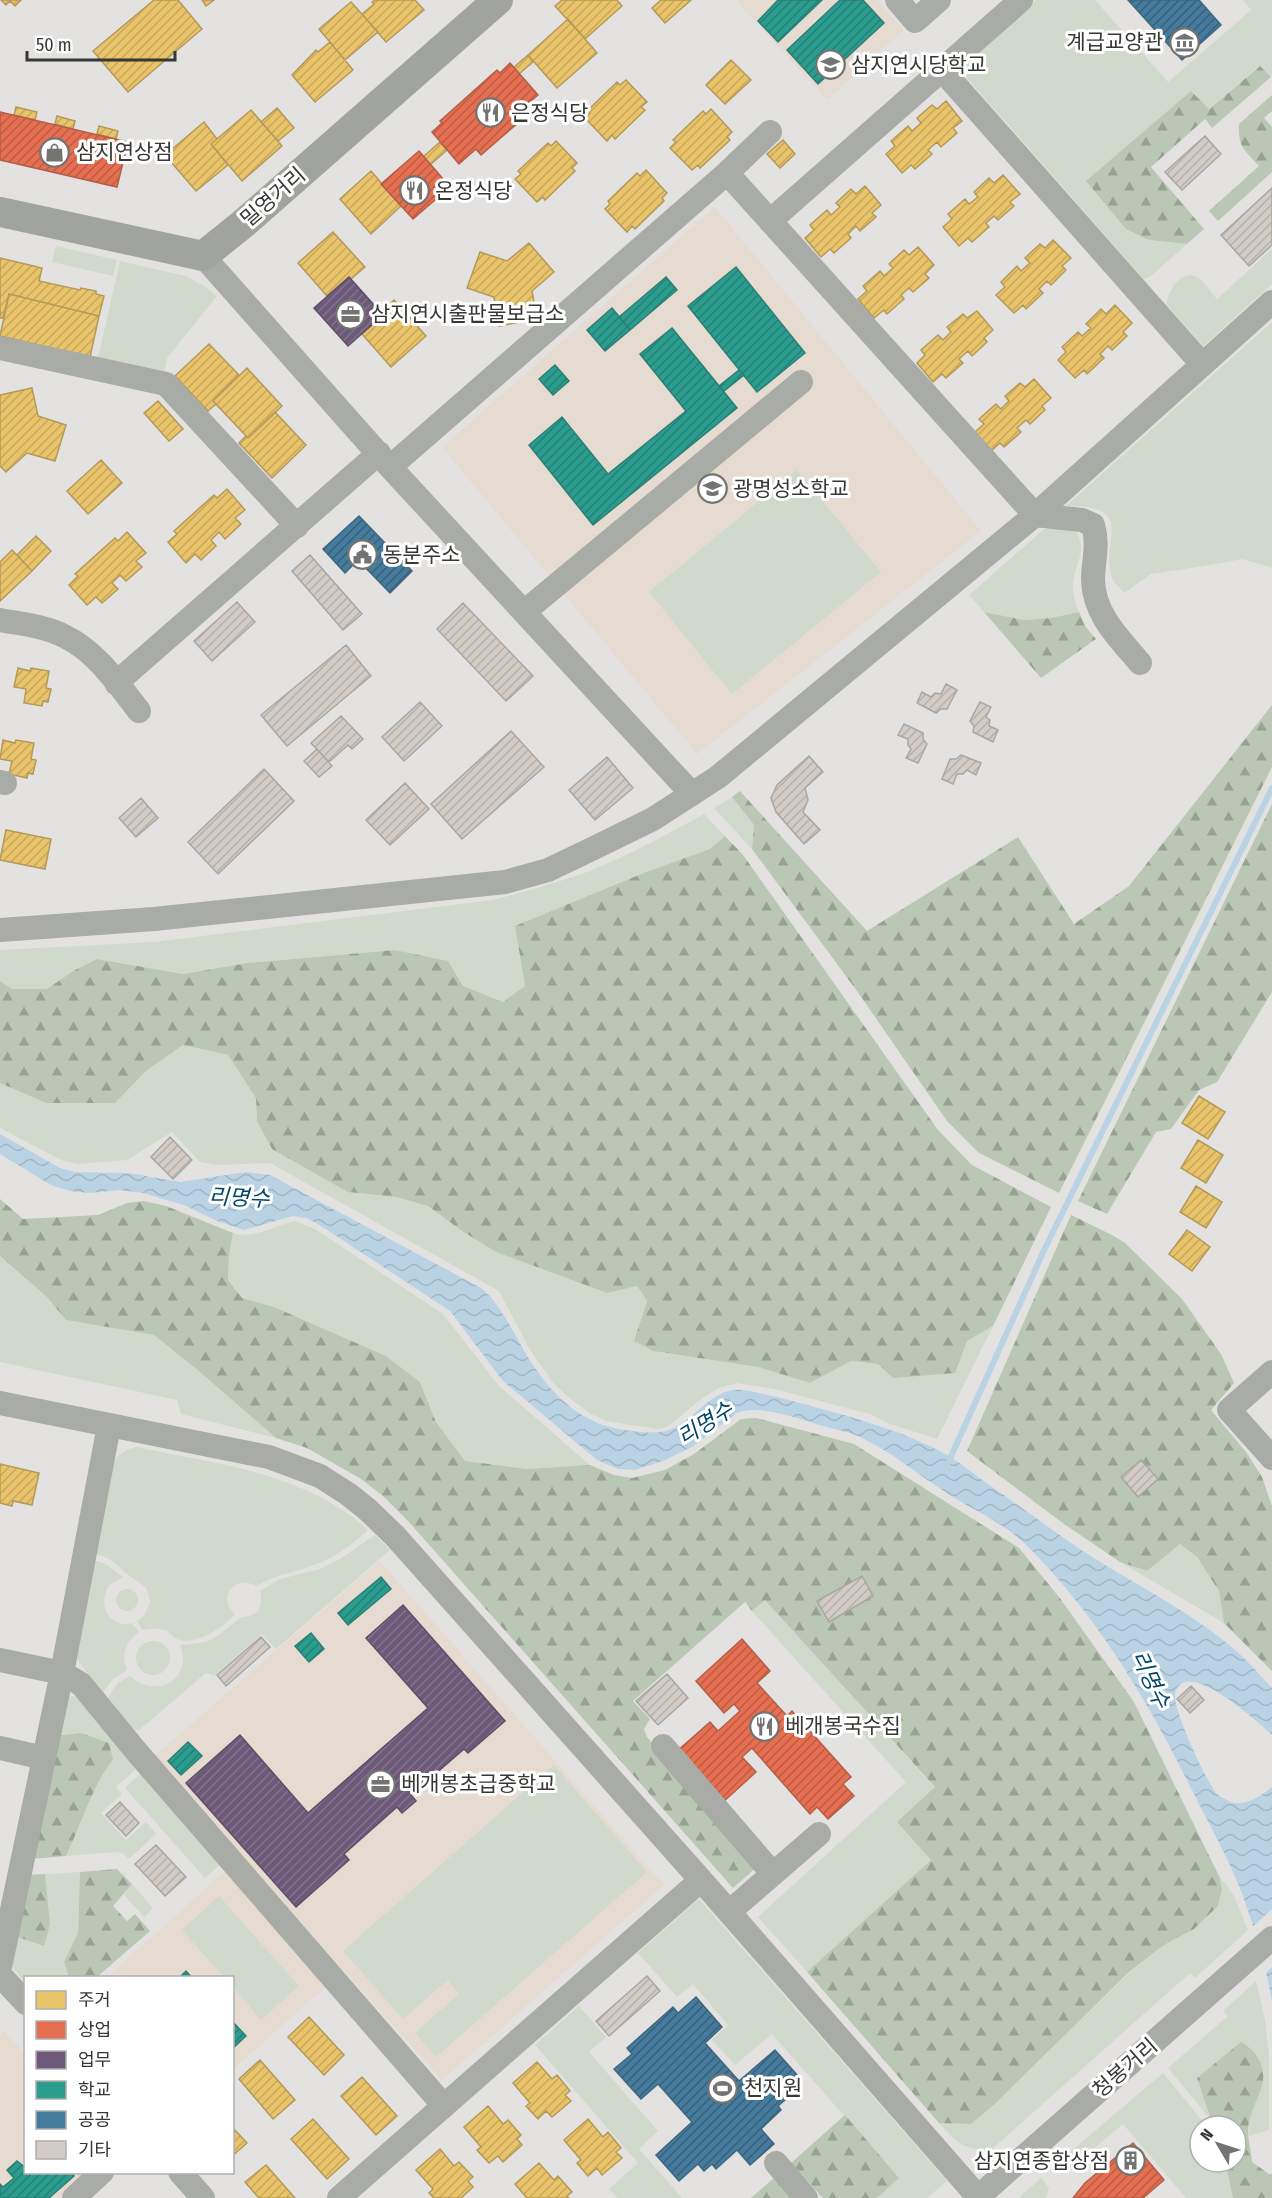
<svg xmlns="http://www.w3.org/2000/svg" width="1272" height="2198" font-family="'Fira Sans Condensed','Noto Sans KR',sans-serif">
  <defs>
    <pattern id="forest-firs" width="22" height="20" patternUnits="userSpaceOnUse" patternTransform="scale(1.5)"><rect width="22" height="20" fill="#bac7b4"/><path d="M5 1l3.5 6h-7zM16 11l3.5 6h-7z" fill="#98a293"/></pattern>
    <pattern id="water-waves" width="16" height="10" patternUnits="userSpaceOnUse" patternTransform="scale(1.5)"><rect width="16" height="10" fill="#bad3e4"/><path d="M0 5q4-4 8 0t8 0" fill="none" stroke="#a0b6c4"/></pattern>
    <pattern id="homes-hatch" width="6" height="6" patternUnits="userSpaceOnUse" patternTransform="scale(1.5)"><rect width="6" height="6" fill="#e9c46a"/><path d="M-1 1l2-2M0 6l6-6M5 7l2-2" fill="none" stroke="#c8a95c"/></pattern>
    <pattern id="shops-hatch" width="6" height="6" patternUnits="userSpaceOnUse" patternTransform="scale(1.5)"><rect width="6" height="6" fill="#e76f51"/><path d="M-1 1l2-2M0 6l6-6M5 7l2-2" fill="none" stroke="#bc5c44"/></pattern>
    <pattern id="offices-hatch" width="6" height="6" patternUnits="userSpaceOnUse" patternTransform="scale(1.5)"><rect width="6" height="6" fill="#6d597a"/><path d="M-1 1l2-2M0 6l6-6M5 7l2-2" fill="none" stroke="#82748c"/></pattern>
    <pattern id="schools-hatch" width="6" height="6" patternUnits="userSpaceOnUse" patternTransform="scale(1.5)"><rect width="6" height="6" fill="#2a9d8f"/><path d="M-1 1l2-2M0 6l6-6M5 7l2-2" fill="none" stroke="#258176"/></pattern>
    <pattern id="public-hatch" width="6" height="6" patternUnits="userSpaceOnUse" patternTransform="scale(1.5)"><rect width="6" height="6" fill="#457b9d"/><path d="M-1 1l2-2M0 6l6-6M5 7l2-2" fill="none" stroke="#38607a"/></pattern>
    <pattern id="building-hatch" width="6" height="6" patternUnits="userSpaceOnUse" patternTransform="scale(1.5)"><rect width="6" height="6" fill="#d3ccc6"/><path d="M-1 1l2-2M0 6l6-6M5 7l2-2" fill="none" stroke="#b6b0ab"/></pattern>
  </defs>
  <rect width="100%" height="100%" fill="#e3e2e0"/>
  <!-- education -->
  <path fill="#e5dbd1" d="M736,0H877L904,30L827,100Z
    M715,207L981,531L697,754L442,447Z
    M380,1561L664,1885L442,2080L153,1757Z
    M225,1871L327,1986L233,2069L232,1978H106Z
    M4,2031L25,2054L26,2172L87,2173L59,2198H0V2035Z"/>
  <!-- grass -->
  <path fill="#d1d9cd" d="M1036,0H1095L1168,82L1251,10L1243,0H1272V75L1271,77L1259,66L1208,109L1191,91L1087,181L1149,240L1187,244L1150,277L1144,279L1140,275L967,78L963,69L970,58Z
    M56,246L117,260L113,276L52,262Z
    M1272,249V284L1203,346L1167,305C1166,292 1181,269 1197,277C1205,281 1211,293 1217,299Z
    M120,261L186,276L204,286L217,296L167,358L164,373L98,358Z
    M1272,322V568L1243,559L1198,567L1151,574L1124,593C1120,588 1114,583 1112,578C1099,539 1139,506 1066,506Z
    M797,470L881,572L732,694L649,592Z
    M1064,528L1076,531C1088,554 1075,561 1073,583C1072,593 1075,603 1079,612L1051,618L1024,620L984,612L969,595L1044,529Z
    M732,797L754,825L752,849L714,808Z
    M704,814L725,836L710,849L646,872L515,926L525,987L503,1002L463,986L447,961L395,950L247,963L183,974L97,959L73,971L47,989H12L0,981V950L154,942L493,900C524,892 556,883 587,872C627,856 666,835 704,814Z
    M183,1045L228,1055L256,1098L257,1121L348,1192L396,1197L428,1206L462,1231L496,1252L607,1293L637,1286L647,1301L634,1341L653,1351L758,1367L810,1383L851,1361L878,1364L967,1341L993,1326L937,1439L890,1424L870,1414L774,1389L737,1383L719,1388L704,1397L667,1427L657,1429L607,1421L591,1414L568,1397L553,1383L529,1348L499,1291L270,1163L216,1165L200,1162L172,1132L127,1160L78,1164L61,1160L0,1128V1083L46,1103H115L146,1071Z
    M295,1221L315,1229L443,1314L499,1386L590,1465L527,1469L465,1461L436,1422L420,1382L386,1356L274,1307L242,1298L228,1280L229,1256L233,1233C254,1239 274,1226 295,1221Z
    M0,1256L47,1297L66,1320L154,1335L200,1372L276,1438L181,1414L177,1400L0,1362Z
    M136,1447C217,1464 302,1472 366,1528L367,1531C353,1544 336,1556 319,1563C298,1572 276,1574 256,1586C235,1574 216,1597 235,1614C224,1627 195,1647 177,1639C174,1638 172,1635 170,1633C161,1627 152,1628 142,1630L137,1621L144,1616L150,1602C148,1585 143,1586 131,1577C116,1566 117,1560 96,1554L112,1466C118,1454 123,1450 136,1447Z
    M375,1535L390,1550L276,1649L262,1634L214,1676L206,1673L139,1730L134,1729L107,1699L118,1683L130,1676C156,1700 194,1679 180,1645C214,1643 214,1638 239,1619C243,1616 247,1617 252,1615C262,1611 262,1600 260,1591L280,1579L320,1569L340,1559Z
    M1180,1544L1197,1557L1219,1591L1224,1623L1120,1562L1147,1571Z
    M92,1560L104,1563L123,1577L109,1585C97,1603 108,1629 132,1623L139,1632C125,1642 121,1655 127,1670L113,1679L103,1693L79,1662L74,1651Z
    M116 1600a11 11 0 1 1 22 0a11 11 0 1 1-22 0Z
    M765,1599L935,1788L931,1860L807,1972L758,1917L906,1782L752,1611Z
    M136 1658a17 17 0 1 1 34 0a17 17 0 1 1-34 0Z
    M72,1696L83,1699L138,1767L116,1787L122,1794L101,1813L126,1840L146,1822L156,1834L129,1859L123,1853L115,1852L66,1856C82,1825 91,1786 113,1760L55,1736L65,1700Z
    M554,1765L647,1872L436,2057L415,2033L459,1994L448,1980L403,2019L343,1951Z
    M142,1772L223,1862L205,1878L125,1788Z
    M80,1872L78,1933L64,1962L69,1977L26,1978L25,1983L12,1966L14,1936L44,1946L47,1894L45,1874Z
    M1219,1876L1233,1894L1248,1930L1195,1978L1190,1973L992,2149C963,2151 958,2143 939,2123L971,2124L995,2104L1130,1972L1164,1945L1194,1929L1218,1906L1222,1890Z
    M132,1884L153,1908L144,1917L124,1895Z
    M219,1896L299,1986L261,2020L233,1987L232,1978L224,1977L182,1930Z
    M699,1899L947,2181L927,2198H877L899,2178L772,2034L735,2065L712,2040L728,2025L693,1984L677,1997L638,1953Z
    M1256,1981L1265,2020L1269,2055V2130L1249,2136C1246,2117 1256,2097 1263,2080L1197,2078L1211,2120L1168,2068L1228,2016L1223,2011Z
    M579,2006L606,2037L589,2052L658,2131L639,2149L682,2198H617L609,2189L638,2163L535,2045Z
    M1163,2073L1207,2126H1200V2162H1225L1233,2198H1186L1123,2124L1065,2173L1056,2164Z
    M1041,2178L1049,2188L1046,2198H1019Z"/>
  <!-- forest -->
  <path fill="url(#forest-firs)" d="M1260,66L1271,77L1212,128L1205,119L1151,167L1204,229L1187,244L1149,240L1126,229L1086,181L1191,91L1209,109Z
    M1272,95V111L1264,118L1272,127V172L1218,221L1209,211L1259,166C1244,149 1238,148 1239,124Z
    M984,612L1024,620L1051,618L1079,612L1085,626L1096,639L1041,678Z
    M1272,705V767L1059,1193L979,1153L947,1121L857,991L752,849L754,825L732,797L740,791L867,931L1018,837L1074,924L1129,886Z
    M1272,804V992L1217,1082L1199,1090L1171,1129L1156,1132L1107,1214L1078,1201Z
    M725,836L743,855L938,1130L972,1165L1051,1207L993,1326L967,1341L955,1373L893,1378L878,1364L851,1361L810,1383L758,1367L653,1351L634,1341L647,1301L637,1286L607,1293L496,1252L462,1231L428,1206L396,1197L348,1192L272,1149L257,1121L256,1098L228,1055L183,1045L146,1071L115,1103H46L0,1083V981L12,989H47L73,971L97,959L183,974L247,963L395,950L448,961L463,986L503,1002L525,986L515,926L646,872L710,849Z
    M0,1199L23,1219L98,1215L127,1203L144,1201L166,1206L233,1233L229,1256L228,1280L242,1298L274,1307L386,1356L420,1382L436,1422L465,1461L527,1469L590,1465L614,1475L632,1478L665,1470L694,1454L741,1419L756,1418L854,1444L1019,1548L1059,1597L1134,1702L1219,1876L1222,1890L1218,1906L1194,1929L1164,1945L1129,1972L995,2104L971,2124L939,2123L807,1972L931,1860L897,1822L935,1787L765,1600L752,1611L745,1602L633,1701L650,1719L644,1729L647,1737L758,1866L733,1888L408,1521L383,1496L361,1479L307,1448L276,1438L200,1372L154,1335L66,1320L47,1297L0,1256Z
    M1071,1215L1112,1235L1125,1243L1182,1299L1221,1354L1234,1383L1211,1410L1246,1452L1262,1477L1272,1506V1671L1224,1623L1219,1591L1197,1557L1180,1544L1147,1571L1120,1562L1064,1524L967,1451Z
    M81,1733L109,1743L113,1760C92,1785 81,1826 66,1856L31,1859L55,1736Z
    M117,1869L132,1884L113,1906L127,1921L135,1914L150,1931L97,1977H69L64,1962L78,1933L80,1872Z
    M45,1874L50,1924L44,1946L14,1936L27,1875Z
    M1241,2042C1254,2049 1265,2063 1263,2080C1262,2093 1249,2111 1248,2129C1248,2139 1251,2151 1252,2162L1269,2174H1272V2198H1233L1225,2162H1236V2126H1213L1197,2078Z
    M845,2115L899,2178L877,2198H823L791,2163Z
    M775,2177L794,2198H751Z"/>
  <!-- water -->
  <path fill="url(#water-waves)" d="M0,1134L60,1168L75,1172L129,1173L180,1182L246,1172L270,1175L481,1288C500,1304 510,1326 522,1347C540,1379 567,1413 603,1425C620,1430 653,1436 669,1430C696,1420 712,1386 743,1390C769,1394 793,1401 818,1408C863,1420 908,1433 949,1456C962,1464 975,1475 988,1484C1021,1507 1053,1531 1086,1553C1134,1584 1192,1612 1235,1650C1248,1661 1260,1675 1272,1688V1735C1260,1724 1184,1654 1175,1694C1172,1707 1207,1784 1218,1795C1221,1797 1227,1800 1230,1802C1245,1807 1261,1796 1272,1787V2001C1266,1967 1255,1930 1243,1896C1231,1863 1210,1826 1194,1794C1149,1703 1097,1614 1024,1543C1001,1521 970,1509 944,1491C917,1474 893,1453 864,1439C854,1433 841,1431 830,1428C805,1421 761,1403 737,1413L692,1447L663,1461L635,1470L618,1469L597,1460L503,1381L450,1311L318,1224L306,1218L293,1216L244,1230L217,1221L184,1205L143,1193L120,1190L90,1193L70,1191L51,1185L0,1154Z"/>
  <!-- pier -->
  <path fill="#e3e2e0" d="M1272,1909V1967L1264,1975L1249,1930Z"/>
  <!-- homes -->
  <path fill="url(#homes-hatch)" stroke="#b49a5a" stroke-width="1.5" d="M1,0H21L15,6L10,1L6,5Z
    M154,0H178L202,29L128,92L93,51Z
    M202,0H214L206,6Z
    M375,0H415L424,10L386,42L362,14L374,4L372,2Z
    M562,0H617L622,6L585,39L555,6Z
    M661,0H691L665,23L652,8Z
    M351,2L378,32L345,60L319,29Z
    M568,19L597,53L557,88L528,55Z
    M330,42L353,70L315,102L292,75L316,50L318,52Z
    M528,55L533,62L519,74L514,67Z
    M731,60L751,80L725,104L706,85Z
    M626,80L647,102L641,107L645,110L615,139L612,135L607,141L585,118L590,113L588,110L617,82L620,85Z
    M946,101L962,121L953,128L957,133L941,147L937,142L928,150L932,154L915,169L911,165L902,173L886,154L895,146L891,141L908,126L912,131L921,123L917,118L932,105L937,109Z
    M16,107L37,112L35,120L14,115Z
    M277,108L294,128L278,141L261,122Z
    M711,109L732,132L727,137L730,140L700,168L698,165L692,170L670,148L676,142L673,140L703,111L706,114Z
    M251,110L282,146L242,181L211,144Z
    M57,116L75,121L73,129L55,124Z
    M204,122L217,139L211,144L228,165L196,191L165,155Z
    M99,126L118,131L116,139L97,134Z
    M783,140L795,154L780,168L767,154Z
    M556,141L577,163L572,168L575,171L545,200L543,197L537,202L515,179L521,174L518,171L548,143L551,146Z
    M440,142L447,150L430,165L423,157Z
    M646,170L667,193L662,198L664,201L635,229L632,226L627,232L605,209L610,204L608,201L637,173L640,176Z
    M371,171L401,206L371,234L340,199Z
    M1003,175L1020,194L1010,202L1014,206L998,220L994,216L986,223L989,227L972,242L968,238L959,246L943,227L952,219L948,214L965,199L969,204L978,197L974,192L989,178L994,183Z
    M865,186L881,205L872,213L876,217L860,231L856,226L848,234L851,238L834,253L830,249L821,257L805,238L814,230L810,225L827,210L831,215L840,207L836,203L851,189L856,194Z
    M333,232L365,267L351,279L349,277L327,296L298,263Z
    M1053,240L1071,258L1062,266L1066,270L1051,285L1047,281L1039,289L1043,293L1026,309L1023,305L1014,313L996,295L1005,287L1001,282L1017,266L1021,271L1030,263L1025,258L1040,244L1045,248Z
    M529,243L554,272L532,291L537,319L499,326L494,297L467,288L480,252L507,261Z
    M918,247L934,265L925,274L929,278L913,292L909,288L901,295L904,299L887,314L884,310L874,318L858,299L867,291L863,286L880,271L884,276L893,268L889,264L904,250L909,255Z
    M0,258L42,268L39,281L80,290L81,288L96,291V294L104,296L99,316L9,294L3,318H0Z
    M9,294L99,316L90,357L0,336Z
    M394,300L426,336L391,367L362,334L383,315L381,312Z
    M1115,305L1132,323L1123,332L1127,336L1112,350L1108,346L1100,354L1104,358L1087,374L1084,370L1075,378L1058,360L1066,352L1062,347L1078,332L1082,336L1091,328L1086,324L1101,309L1106,314Z
    M977,311L993,330L984,338L987,342L972,356L968,351L959,359L963,363L946,378L942,374L933,382L917,363L925,355L921,350L938,335L943,340L951,332L947,327L963,314L967,318Z
    M209,344L239,375L213,401L216,404L208,411L175,376Z
    M247,368L282,406L248,438L213,401Z
    M1034,379L1051,398L1042,406L1045,410L1030,424L1026,420L1017,428L1021,432L1004,447L1000,443L991,451L975,432L984,424L979,419L996,404L1001,409L1009,401L1005,396L1020,383L1025,387Z
    M32,388L38,416L66,425L55,461L27,453L6,472L0,466V395Z
    M158,401L183,429L169,441L144,413Z
    M275,412L306,445L272,478L239,443L246,436L248,438Z
    M101,460L122,483L88,514L67,491Z
    M227,489L245,510L235,518L241,524L225,539L219,532L211,540L216,546L201,560L195,554L186,563L168,542L177,534L174,531L214,495L217,498Z
    M127,532L146,553L136,561L142,567L126,581L120,575L112,583L118,589L102,603L96,597L87,605L69,585L78,576L75,574L115,538L118,541Z
    M36,536L51,551L32,571L17,555Z
    M12,550L32,571L0,601V562Z
    M18,668L30,671L31,668L49,671L46,688L51,689L48,702L43,701L42,706L24,703L26,689L14,687Z
    M3,740L15,743L16,740L34,743L31,759L36,760L33,774L28,773L27,778L9,774L12,761L0,759Z
    M6,830L51,839L45,869L0,860Z
    M1199,1096L1225,1112L1208,1139L1182,1123Z
    M1198,1140L1223,1155L1206,1183L1181,1168Z
    M1196,1186L1222,1202L1206,1228L1180,1212Z
    M1187,1230L1210,1247L1192,1271L1169,1254Z
    M0,1464L39,1473L32,1505L13,1501L12,1506L0,1503Z
    M309,2017L344,2055L324,2075L288,2037Z
    M260,2060L295,2100L273,2119L239,2079Z
    M537,2062L552,2079L557,2075L570,2091L565,2095L571,2101L552,2117L546,2111L538,2119L526,2106L530,2103L513,2083Z
    M362,2077L397,2116L376,2135L341,2096Z
    M488,2106L503,2124L508,2120L521,2135L517,2139L522,2145L503,2162L498,2156L489,2163L477,2150L481,2147L464,2127Z
    M313,2119L349,2159L327,2179L291,2139Z
    M588,2119L603,2137L608,2132L621,2148L616,2152L622,2158L602,2175L597,2168L588,2176L577,2163L581,2160L564,2140Z
    M232,2127L247,2143L232,2156Z
    M440,2149L454,2166L459,2162L473,2177L468,2181L473,2187L461,2198H434L429,2193L433,2189L416,2170Z
    M539,2163L554,2180L558,2176L572,2192L567,2196L569,2198H527L515,2184Z
    M266,2165L295,2198H259L245,2182Z"/>
  <!-- shops -->
  <path fill="url(#shops-hatch)" stroke="#b25e49" stroke-width="1.5" d="M510,63L538,95L521,109L526,116L481,155L476,149L459,164L432,132L442,123L440,121L497,70L500,73Z
    M0,112L128,142L117,187L0,160Z
    M419,151L450,187L413,219L381,184Z
    M742,1639L770,1671L757,1683L787,1716L792,1711L851,1777L843,1784L854,1796L828,1819L817,1807L810,1814L752,1748L742,1757L756,1772L722,1803L676,1752L710,1722L718,1731L740,1711L734,1704L724,1713L696,1681Z
    M1133,2143L1164,2180L1143,2198H1073L1085,2183Z"/>
  <!-- offices -->
  <path fill="url(#offices-hatch)" stroke="#5d4f65" stroke-width="1.5" d="M349,277L383,315L348,346L314,308Z
    M403,1605L505,1721L468,1753L464,1749L411,1795L416,1801L402,1813L397,1807L344,1854L349,1860L296,1907L186,1783L240,1735L308,1813L428,1708L366,1638Z"/>
  <!-- schools -->
  <path fill="url(#schools-hatch)" stroke="#2e7e74" stroke-width="1.5" d="M778,0H822L778,42L758,21Z
    M840,0H863L884,23L818,84L787,50Z
    M736,267L805,353L757,392L688,306Z
    M666,277L677,290L630,330L619,317Z
    M612,308L630,330L605,351L587,330Z
    M672,328L737,408L593,525L529,445L562,417L608,474L686,411L640,354Z
    M555,365L569,381L553,395L539,379Z
    M739,370L744,375L724,391L719,386Z
    M381,1577L391,1589L348,1625L338,1613Z
    M311,1633L324,1649L309,1662L295,1646Z
    M188,1742L202,1756L181,1775L168,1761Z
    M186,1971L192,1978H179Z
    M232,2021L246,2036L232,2049Z
    M17,2161L26,2168V2172H71L74,2176L49,2198H0V2184L3,2187L14,2178L7,2170Z"/>
  <!-- public -->
  <path fill="url(#public-hatch)" stroke="#41677e" stroke-width="1.5" d="M1128,0H1199L1221,25L1182,60Z
    M359,516L412,571L390,593L358,560L345,573L323,549Z
    M696,1997L722,2027L705,2043L739,2081L775,2050L798,2076L779,2093L785,2100L778,2106L781,2110L761,2129L774,2144L750,2165L737,2150L716,2169L712,2164L704,2171L698,2164L679,2181L656,2155L692,2122L658,2084L641,2099L614,2069L632,2054L627,2048L673,2007L678,2013Z"/>
  <g fill="none" stroke-linecap="round" stroke-linejoin="round">
    <!-- stream -->
    <path stroke="#bad3e4" stroke-width="6" d="M948,1463L1046,1246L1272,788"/>
  </g>
  <!-- building -->
  <path fill="url(#building-hatch)" stroke="#a8a7a6" stroke-width="1.5" d="M1205,136L1221,154L1182,190L1165,172Z
    M1272,188V245L1249,266L1221,235Z
    M310,555L362,614L343,630L292,571Z
    M237,602L255,622L212,661L194,641Z
    M463,603L533,676L506,701L437,629Z
    M346,645L371,676L287,746L261,715Z
    M946,684L957,690L947,709H941L936,713L917,703L922,692L931,697L935,693L941,694Z
    M420,702L442,726L404,761L382,737Z
    M980,702L991,707L986,717L990,720L989,726L998,730L993,742L973,732L974,726L970,721Z
    M341,716L363,739L352,749L348,745L329,762L311,743Z
    M904,724L923,733V739L927,744L918,763L906,758L911,749L908,745V739L898,735Z
    M511,731L544,767L462,839L431,804Z
    M317,749L332,766L319,777L304,761Z
    M961,755L981,763L976,775L967,770L963,774H957L953,784L942,779L950,759H956Z
    M809,756L823,772L805,788L808,800L803,812L820,830L804,844L776,812L771,798L777,785Z
    M607,757L633,788L595,820L569,790Z
    M264,769L294,801L218,874L188,842Z
    M405,783L429,809L390,845L366,820Z
    M141,798L158,818L136,837L119,818Z
    M170,1137L192,1160L173,1179L151,1157Z
    M1141,1460L1158,1479L1138,1497L1121,1477Z
    M862,1576L873,1596L829,1622L817,1601Z
    M261,1637L270,1647L226,1686L217,1675Z
    M667,1674L688,1698L658,1725L636,1701Z
    M1191,1686L1204,1700L1190,1713L1177,1699Z
    M120,1802L139,1823L126,1836L106,1815Z
    M156,1845L186,1877L165,1896L135,1864Z
    M647,1976L660,1991L609,2036L596,2021Z"/>
  <g fill="none" stroke-linecap="round" stroke-linejoin="round">
    <!-- minor -->
    <path stroke="#a8aba6" stroke-width="24" d="M897,0L915,21L939,0
      M942,70L1202,364
      M727,173L1035,515L1082,520L1093,525C1099,545 1093,561 1093,580C1094,615 1119,638 1140,663
      M770,221L1021,0
      M203,256L390,467L692,794
      M0,348L166,384L297,526
      M390,467L727,173L770,132
      M524,612L801,382
      M0,620C21,624 45,626 64,636C96,651 117,683 139,711
      M116,683L379,453
      M0,782L5,783
      M0,930L154,919L505,882L548,870L594,848L653,819L718,777L1035,515L1272,302
      M1272,1372L1229,1410L1272,1458
      M0,1403L269,1457L320,1476L348,1494L367,1509L395,1536L701,1880L979,2198
      M0,1660L62,1673L81,1684L136,1751L444,2106
      M663,1746L773,1874
      M0,1748L44,1758
      M729,1912L819,1834
      M0,1967L62,1673L109,1426
      M0,1975L26,2003
      M776,2163L806,2198
      M180,2172L203,2198
      M74,2198L102,2172
      M339,2198L701,1880
      M977,2198L1272,1938"/>
    <!-- major -->
    <path stroke="#a1a49e" stroke-width="30" d="M0,212L203,256L244,223L498,0"/>
  </g>
  <!-- icons -->
  <defs>
    <symbol id="museum-ring" viewBox="-11 -11 22 22"><circle r="9.5" fill="#fff" stroke="#737371" stroke-width="1.5"/><path d="M0-6L6-3V-2H-6V-3ZM-5-1h2V3h-2ZM-1-1h2V3h-2ZM3-1h2V3H3ZM-6 4H6V6H-6Z" fill="#737371"/></symbol>
    <symbol id="school-ring" viewBox="-11 -11 22 22"><circle r="9.5" fill="#fff" stroke="#737371" stroke-width="1.5"/><path d="M0-5L7-2L0 1L-7-2ZM-4 1L0 2.5L4 1V4Q0 6-4 4Z" fill="#737371"/></symbol>
    <symbol id="restaurant-ring" viewBox="-11 -11 22 22"><circle r="9.5" fill="#fff" stroke="#737371" stroke-width="1.5"/><path d="M-5-6h1v4h1v-4h1v4h1v-4h1v5L-1.5 .5V6h-2V.5L-5-1ZM5-6V6H3V1.5H1.5Q1.5-4 5-6Z" fill="#737371"/></symbol>
    <symbol id="shop-ring" viewBox="-11 -11 22 22"><circle r="9.5" fill="#fff" stroke="#737371" stroke-width="1.5"/><path d="M-5-2.5h2.3a2.7 3.5 0 0 1 5.4 0H5L5.5 6h-11ZM-1.5-2.5h3a1.5 2.3 0 0 0-3 0Z" fill="#737371"/></symbol>
    <symbol id="office-ring" viewBox="-11 -11 22 22"><circle r="9.5" fill="#fff" stroke="#737371" stroke-width="1.5"/><path d="M-6-3h4V-5.5h4V-3h4V5H-6ZM-1-4.5V-3h2v-1.5ZM-6 0V1H6V0Z" fill="#737371"/></symbol>
    <symbol id="civic-ring" viewBox="-11 -11 22 22"><circle r="9.5" fill="#fff" stroke="#737371" stroke-width="1.5"/><path d="M-.6-6.5H3V-4.5H.6V-3L4-1V1h2V6H-6V1h2V-1L-.6-3ZM-1.2 2.5V6h2.4V2.5Z" fill="#737371"/></symbol>
    <symbol id="stadium-ring" viewBox="-11 -11 22 22"><circle r="9.5" fill="#fff" stroke="#737371" stroke-width="1.5"/><path d="M0-5a6.5 5 0 1 0 0 10a6.5 5 0 1 0 0-10ZM-3.5-1.8h7v3.6h-7Z" fill="#737371"/></symbol>
    <symbol id="building-ring" viewBox="-11 -11 22 22"><circle r="9.5" fill="#fff" stroke="#737371" stroke-width="1.5"/><path d="M-4-6H4V6H1V3H-1V6H-4ZM-2.5-4.3h1.7v1.8h-1.7ZM.8-4.3h1.7v1.8H.8ZM-2.5-1h1.7V.8h-1.7ZM.8-1h1.7V.8H.8Z" fill="#737371"/></symbol>
  </defs>
  <g fill-rule="evenodd">
    <use href="#museum-ring" x="1168" y="26" width="33" height="33"/>
    <use href="#school-ring" x="814" y="48" width="33" height="33"/>
    <use href="#restaurant-ring" x="474" y="96" width="33" height="33"/>
    <use href="#shop-ring" x="38" y="136" width="33" height="33"/>
    <use href="#restaurant-ring" x="398" y="174" width="33" height="33"/>
    <use href="#office-ring" x="334" y="298" width="33" height="33"/>
    <use href="#school-ring" x="696" y="472" width="33" height="33"/>
    <use href="#civic-ring" x="346" y="538" width="33" height="33"/>
    <use href="#restaurant-ring" x="748" y="1710" width="33" height="33"/>
    <use href="#office-ring" x="364" y="1768" width="33" height="33"/>
    <use href="#stadium-ring" x="706" y="2072" width="33" height="33"/>
    <use href="#building-ring" x="1114" y="2144" width="33" height="33"/>
  </g>
  <g text-anchor="middle" stroke-width="6" stroke-linejoin="round" paint-order="stroke">
    <!-- poi labels -->
    <g font-size="21" fill="#373735" stroke="#fff" text-anchor="start">
      <text x="1163" y="49" text-anchor="end">계급교양관</text>
      <text x="851" y="72">삼지연시당학교</text>
      <text x="511" y="120">은정식당</text>
      <text x="76" y="159">삼지연상점</text>
      <text x="435" y="198">온정식당</text>
      <text x="371" y="321">삼지연시출판물보급소</text>
      <text x="733" y="496">광명성소학교</text>
      <text x="383" y="562">동분주소</text>
      <text x="785" y="1733">베개봉국수집</text>
      <text x="401" y="1791">베개봉초급중학교</text>
      <text x="744" y="2095">천지원</text>
      <text x="1109" y="2168" text-anchor="end">삼지연종합상점</text>
    </g>
    <!-- street labels -->
    <g font-size="21" fill="#373735" stroke="#fff">
      <text transform="translate(273 197) rotate(-41)" y="7">밀영거리</text>
      <text transform="translate(1125 2068) rotate(-41)" y="7">청봉거리</text>
    </g>
    <!-- water labels -->
    <g font-size="22" font-style="italic" fill="#014667" stroke="#fff">
      <text transform="translate(239 1197) rotate(3)" y="8">리명수</text>
      <text transform="translate(705 1423) rotate(-32)" y="8">리명수</text>
      <text transform="translate(1151 1679) rotate(65)" y="8">리명수</text>
    </g>
  </g>
  <!-- legend -->
  <rect x="24" y="1976" width="210" height="198" fill="#ffffff" stroke="#afafae" stroke-width="1.5"/>
  <rect x="36" y="1991" width="30" height="18" fill="#e9c46a" stroke="#afafae" stroke-width="1.5"/>
  <text x="78" y="2006" font-size="18" fill="#373735">주거</text>
  <rect x="36" y="2021" width="30" height="18" fill="#e76f51" stroke="#afafae" stroke-width="1.5"/>
  <text x="78" y="2036" font-size="18" fill="#373735">상업</text>
  <rect x="36" y="2051" width="30" height="18" fill="#6d597a" stroke="#afafae" stroke-width="1.5"/>
  <text x="78" y="2066" font-size="18" fill="#373735">업무</text>
  <rect x="36" y="2081" width="30" height="18" fill="#2a9d8f" stroke="#afafae" stroke-width="1.5"/>
  <text x="78" y="2096" font-size="18" fill="#373735">학교</text>
  <rect x="36" y="2111" width="30" height="18" fill="#457b9d" stroke="#afafae" stroke-width="1.5"/>
  <text x="78" y="2126" font-size="18" fill="#373735">공공</text>
  <rect x="36" y="2141" width="30" height="18" fill="#d3ccc6" stroke="#afafae" stroke-width="1.5"/>
  <text x="78" y="2156" font-size="18" fill="#373735">기타</text>
  <!-- north arrow -->
  <g transform="translate(1218 2144) rotate(309)"><circle r="28" fill="#ffffff" stroke="#afafae" stroke-width="1.5"/>
  <path d="M0-4.5L10 22L0 15L-10 22Z" fill="#737371"/>
  <text y="-9" font-size="16" font-weight="bold" text-anchor="middle" fill="#373735">N</text>
  </g>
  <!-- scale -->
  <path d="M27 51v9h148v-9" fill="none" stroke="#373735" stroke-width="3"/>
  <text x="36" y="51" font-size="18" fill="#373735" stroke="#ffffff" stroke-width="4.5" paint-order="stroke">50 m</text>
</svg>
